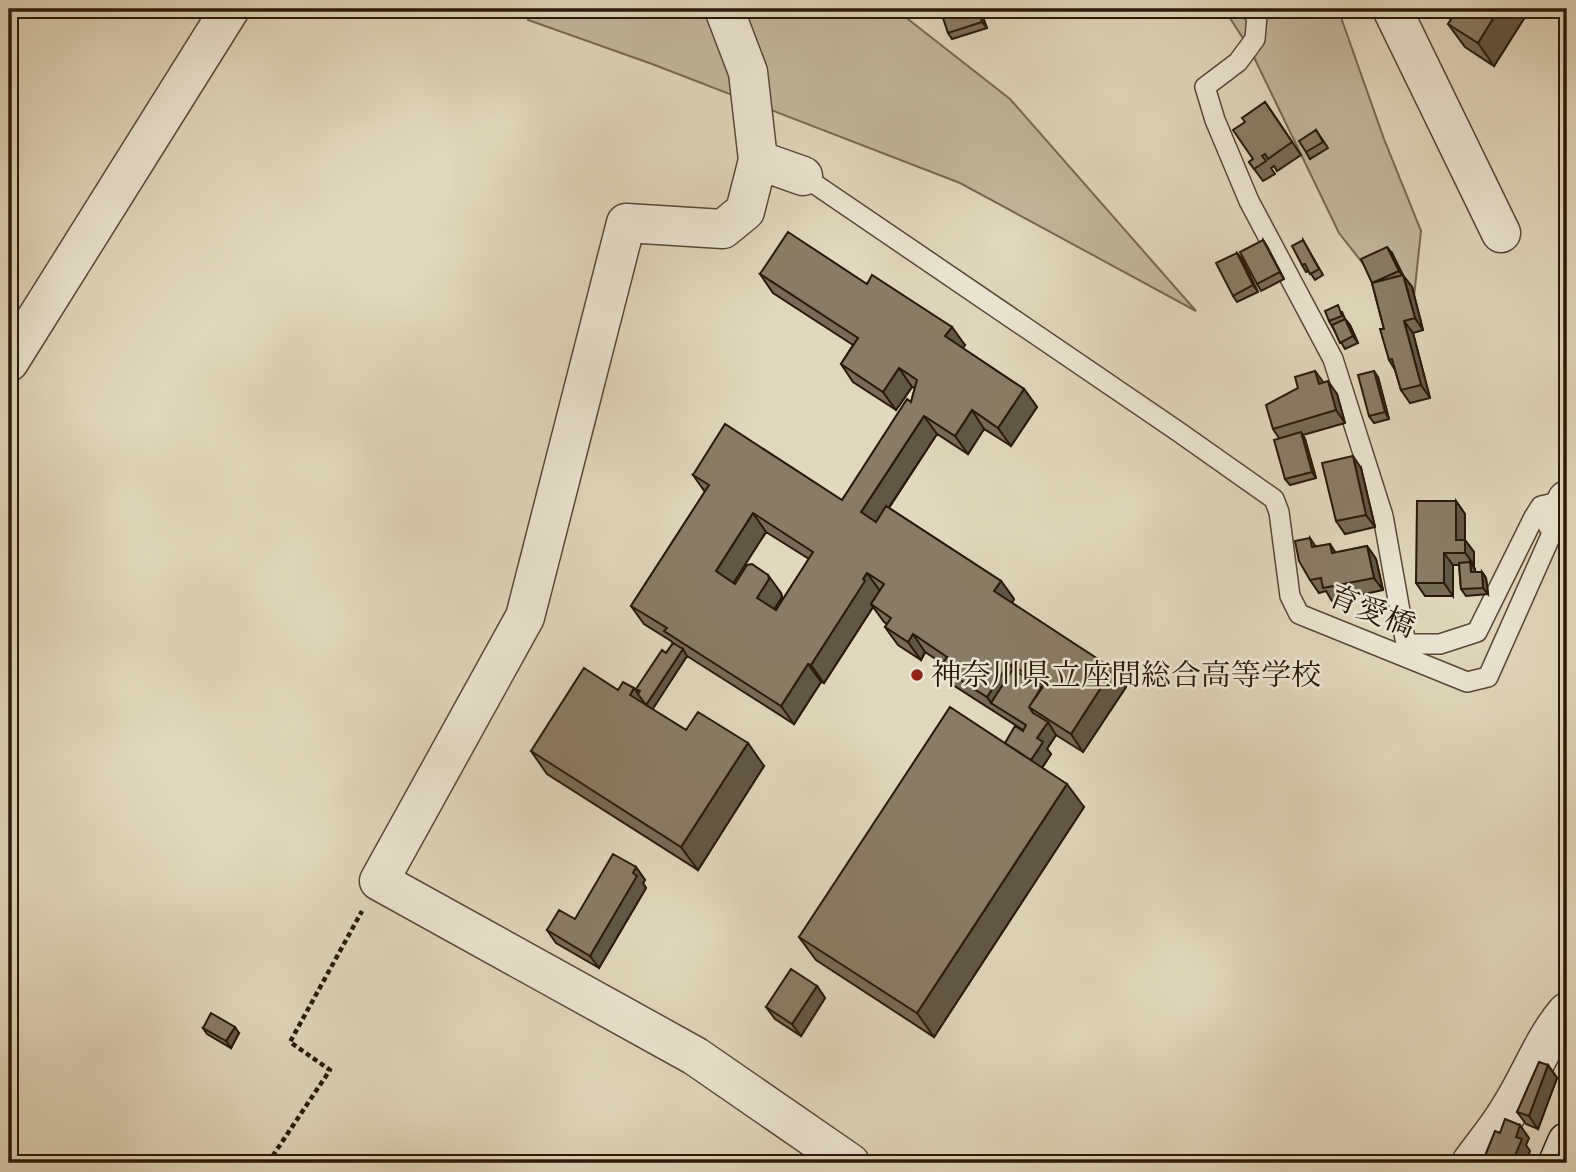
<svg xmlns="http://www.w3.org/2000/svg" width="1576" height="1172" font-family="Cardo,'Noto Serif JP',serif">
  <rect width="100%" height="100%" fill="#e0d7bc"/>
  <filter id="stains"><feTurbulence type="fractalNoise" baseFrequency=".00286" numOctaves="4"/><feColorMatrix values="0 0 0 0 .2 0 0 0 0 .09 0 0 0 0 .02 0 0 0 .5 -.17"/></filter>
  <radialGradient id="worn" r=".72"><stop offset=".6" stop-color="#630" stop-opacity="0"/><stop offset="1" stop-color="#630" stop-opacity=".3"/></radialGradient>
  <!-- green -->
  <path fill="#c1b79d" stroke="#766852" stroke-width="2" d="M524,9H895L1010,99L1196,311L960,183L652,64L528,20Z
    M1224,9H1338L1384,139L1421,231L1411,325L1339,233L1250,49Z"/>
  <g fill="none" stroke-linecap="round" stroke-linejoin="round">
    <defs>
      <path id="lane" d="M1249,9L1257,16L1255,39L1238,62L1205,87L1215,120L1249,201L1333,359L1383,516L1405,639L1410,644H1440L1477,632L1534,517L1541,506L1550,504L1565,503
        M803,176L1176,430L1274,499L1279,512L1290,596L1299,614L1467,682L1488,677L1557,522"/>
      <path id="street" d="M724,9L748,72L758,160L745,211L723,229L626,223L525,617L379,881L695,1056L850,1163
        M1392,9L1501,233
        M758,160L803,176
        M9,362L230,9
        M1557,522L1567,500
        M1471,1163C1483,1146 1498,1129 1509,1110C1530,1078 1542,1041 1567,1012"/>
      <path id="secondary" d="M1558,1163L1567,1142"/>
    </defs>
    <!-- lane casing -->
    <use href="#lane" stroke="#584835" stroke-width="22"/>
    <!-- street casing -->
    <use href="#street" stroke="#584835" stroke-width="41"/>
    <!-- secondary casing -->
    <use href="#secondary" stroke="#2b1908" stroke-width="41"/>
    <!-- path -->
    <path stroke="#2b1908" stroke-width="4.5" stroke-dasharray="5 3.5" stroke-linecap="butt" d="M268,1163L330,1070L290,1042L362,911"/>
    <!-- lane -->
    <use href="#lane" stroke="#ebe5d3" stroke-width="19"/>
    <!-- street -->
    <use href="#street" stroke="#ebe5d3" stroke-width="38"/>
    <!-- secondary -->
    <use href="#secondary" stroke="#ebe5d3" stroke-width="38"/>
  </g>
  <!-- wall -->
  <path fill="#766b58" stroke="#2b1908" stroke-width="2" fill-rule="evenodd" d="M980,9L987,28L952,39L948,33Z
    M1443,9H1530L1494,66L1465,47L1448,24L1451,20Z
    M1265,102L1301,155L1277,171L1274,166L1271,168L1275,174L1263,181L1249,162L1253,159L1245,122Z
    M1316,130L1328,148L1310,159L1306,152Z
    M1263,240L1284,279L1261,291L1257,284Z
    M1303,240L1323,275L1315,280L1309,271L1306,272L1302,265Z
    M1237,253L1242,259L1258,292L1237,302L1233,296Z
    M1392,253L1402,275L1412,287L1423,330L1413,333L1430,398L1410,403L1401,390L1395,370L1389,360L1384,329L1372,283Z
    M760,274L867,284L965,345L962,348L1024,389L1037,407L1011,446L984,429L968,454L937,434L889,508L1001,581L1014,599L1012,603L1113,669L1126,687L1083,752L1056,735L1047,749L1051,754L1042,768L1084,807L934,1037L816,960L799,937L1005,743L1023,730L953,685L940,667L943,664L925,652L921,660L898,645L885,627L887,624L884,622L873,607L824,683L821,682L794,724L687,656L652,709L686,730L764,766L698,870L547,774L531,751L618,690L638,694L639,693L636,689L666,653L673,643L671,641L644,624L631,606L705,492L693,475L842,500L911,402L915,388L912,387L896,410L853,382L841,364L853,345L773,293ZM766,532L809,559L776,610L774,609L782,597L781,593L733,582Z
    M1342,312L1345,319L1350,325L1358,343L1345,349L1329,321Z
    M1315,371L1323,383L1337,394L1345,423L1303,435L1305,439L1316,478L1290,485L1285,479L1279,438L1273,429L1298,388Z
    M1378,377L1389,419L1374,423L1369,416Z
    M1361,468L1375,527L1345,534L1336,521Z
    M1456,501L1465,514V540L1474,552V565H1473L1475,569V572H1482L1486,578L1488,594L1466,596L1461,589L1459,565H1453V596H1425L1416,583Z
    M1310,538L1316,547L1330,544L1336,553L1367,546L1376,559L1383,590L1332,601L1326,591L1319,593L1310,580Z
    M636,867L645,880L643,883L646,888L599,968L556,943L547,930L575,919Z
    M817,986L825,998L801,1036L775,1019L766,1007Z
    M203,1028L239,1033L231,1048L207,1034Z
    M1548,1065L1557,1078L1538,1129L1526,1124L1517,1112Z"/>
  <!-- shaded-wall -->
  <path fill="#605747" stroke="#2b1908" stroke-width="2" d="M978,9H980L987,28L982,22Z
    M1499,9H1530L1494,66L1478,43Z
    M1263,240L1267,246L1284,279L1280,272Z
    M1387,247L1392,253L1404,277L1403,275L1412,287L1423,330L1415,318L1404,277L1399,271Z
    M1237,253L1242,259L1258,292L1253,285Z
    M1345,319L1350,325L1358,343L1353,336Z
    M1404,321L1413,333L1430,398L1421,385Z
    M952,327L965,345L958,355L945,336Z
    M899,368L912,387L896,410L883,392Z
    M1315,371L1324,383L1319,384Z
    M1374,371L1378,377L1389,419L1385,412Z
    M1328,381L1337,394L1345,423L1336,410Z
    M1024,389L1037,407L1011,446L998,428Z
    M972,410L984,429L968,454L955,436Z
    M924,416L937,434L874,530L861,512Z
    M1301,432L1305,439L1316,478L1312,472Z
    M1353,456L1361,468L1375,527L1366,515Z
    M1456,501L1465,514V540L1474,552V565L1456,540Z
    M753,513L766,532L729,590L716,571Z
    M1367,546L1376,559L1383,590L1374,578Z
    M1444,553L1453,565V596L1444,583Z
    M1470,562L1475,569L1476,579L1471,572Z
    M1482,572L1486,578L1488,594L1483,588Z
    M867,573L880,591L871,604L873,607L824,683L811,665Z
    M768,575L781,593L782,597L770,616L757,598Z
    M1001,581L1014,599L1007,610L994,591Z
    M913,634L925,652L921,660L908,642Z
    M683,649L687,656L647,718L630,695L634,688L646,705Z
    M1009,663L1022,681L991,703L987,697Z
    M808,664L821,682L794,724L781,706Z
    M1113,669L1126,687L1083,752L1071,734Z
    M1048,722L1056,735L1047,749L1051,754L1036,777L1028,764L1037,738Z
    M748,743L764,766L698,870L681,847Z
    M1067,784L1084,807L934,1037L917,1013Z
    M636,867L645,880L643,883L646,888L599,968L590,956Z
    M817,986L825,998L801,1036L792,1024Z
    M235,1027L239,1033L231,1048L226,1041Z
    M1548,1065L1557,1078L1538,1129L1529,1116Z
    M1520,1125L1529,1138L1526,1145L1530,1151L1526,1163H1512L1516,1137Z"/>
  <!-- building -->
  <path fill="#897c66" stroke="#2b1908" stroke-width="2" fill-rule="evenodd" d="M940,9H978L982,22L948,33Z
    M1451,9H1499L1478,43L1448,24L1456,12Z
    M1265,102L1292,142L1268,159L1265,154L1262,156L1266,161L1254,169L1249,162L1253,159L1233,130L1245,122L1242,118Z
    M1316,130L1323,142L1306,152L1299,141Z
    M788,232L867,284L872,275L952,327L945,336L1024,389L998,428L972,410L955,436L924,416L861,512L876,522L886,506L1001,581L994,591L1113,669L1071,734L1029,707L1043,685L1009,663L987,697L940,667L947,657L913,634L908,642L885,627L891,618L871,604L884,584L867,573L863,579L865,581L811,665L808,664L781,706L664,631L667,628L631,606L709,485L693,475L725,424L842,500L907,399L911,402L917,380L899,368L883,392L841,364L858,338L760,274ZM753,513L813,552L776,610L757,598L769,579L768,575L752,564L747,565L735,584L716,571Z
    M1263,240L1280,272L1257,284L1240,252Z
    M1303,240L1319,269L1310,274L1305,264L1302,265L1292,246Z
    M1387,247L1399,271L1372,283L1361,259Z
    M1237,253L1253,285L1233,296L1216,263Z
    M1403,275L1415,318L1404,321L1421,385L1401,390L1392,359L1389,360L1380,329H1384L1372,283Z
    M1338,305L1342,316L1329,321L1325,311Z
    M1345,319L1353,336L1340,343L1332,325Z
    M1315,371L1319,384L1328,381L1336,410L1273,429L1266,405L1298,388L1295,377Z
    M1374,371L1385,412L1369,416L1358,375Z
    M1301,432L1312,472L1285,479L1274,440Z
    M1353,456L1366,515L1336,521L1322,463Z
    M1417,501H1456V540H1465V553H1444V583H1416Z
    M1310,538L1312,547L1330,544L1332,553L1367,546L1374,578L1323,588L1321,578L1310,580L1299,561L1295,541Z
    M1470,562L1471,572H1482L1483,588L1461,589L1459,563Z
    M673,643L683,649L646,705L638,694L640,691L636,689L662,650L666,653Z
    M584,668L618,690L623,682L634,688L630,695L686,730L698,712L748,743L681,847L531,751Z
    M1013,669L1042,688L1029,707L1033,713L1048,722L1037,738L1043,742L1031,760L1005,743L1015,726L1023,731L1026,725L991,703Z
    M950,707L1067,784L917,1013L799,937Z
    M613,854L636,867L633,873L637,876L590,956L547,930L559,910L575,919Z
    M791,969L817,986L792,1024L766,1007Z
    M211,1013L235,1027L226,1041L203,1028Z
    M1539,1062L1548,1065L1529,1116L1517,1112Z
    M1505,1119L1520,1125L1516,1137L1522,1139L1512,1163H1482L1495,1131L1500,1133Z"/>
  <!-- markers -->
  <circle fill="#8f2418" stroke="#ebe5d3" stroke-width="2.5" cx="917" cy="675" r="7"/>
  <g text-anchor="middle" stroke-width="5" stroke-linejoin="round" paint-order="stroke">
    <!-- street labels -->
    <g font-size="30" fill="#2b1908" stroke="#ebe5d3">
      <text transform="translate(1372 611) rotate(22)" y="10">育愛橋</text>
    </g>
    <!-- poi labels -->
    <g font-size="30" fill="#2b1908" stroke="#ebe5d3" text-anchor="start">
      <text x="931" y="685">神奈川県立座間総合高等学校</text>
    </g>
  </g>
  <!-- margin -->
  <rect width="1576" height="1172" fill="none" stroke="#e0d7bc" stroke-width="35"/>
  <rect x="10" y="10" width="1555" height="1151" fill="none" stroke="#2b1908" stroke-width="3.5"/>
  <rect x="18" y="18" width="1541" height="1137" fill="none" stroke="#2b1908" stroke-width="2"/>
  <rect width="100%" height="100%" filter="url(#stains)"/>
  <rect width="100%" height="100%" fill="url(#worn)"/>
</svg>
